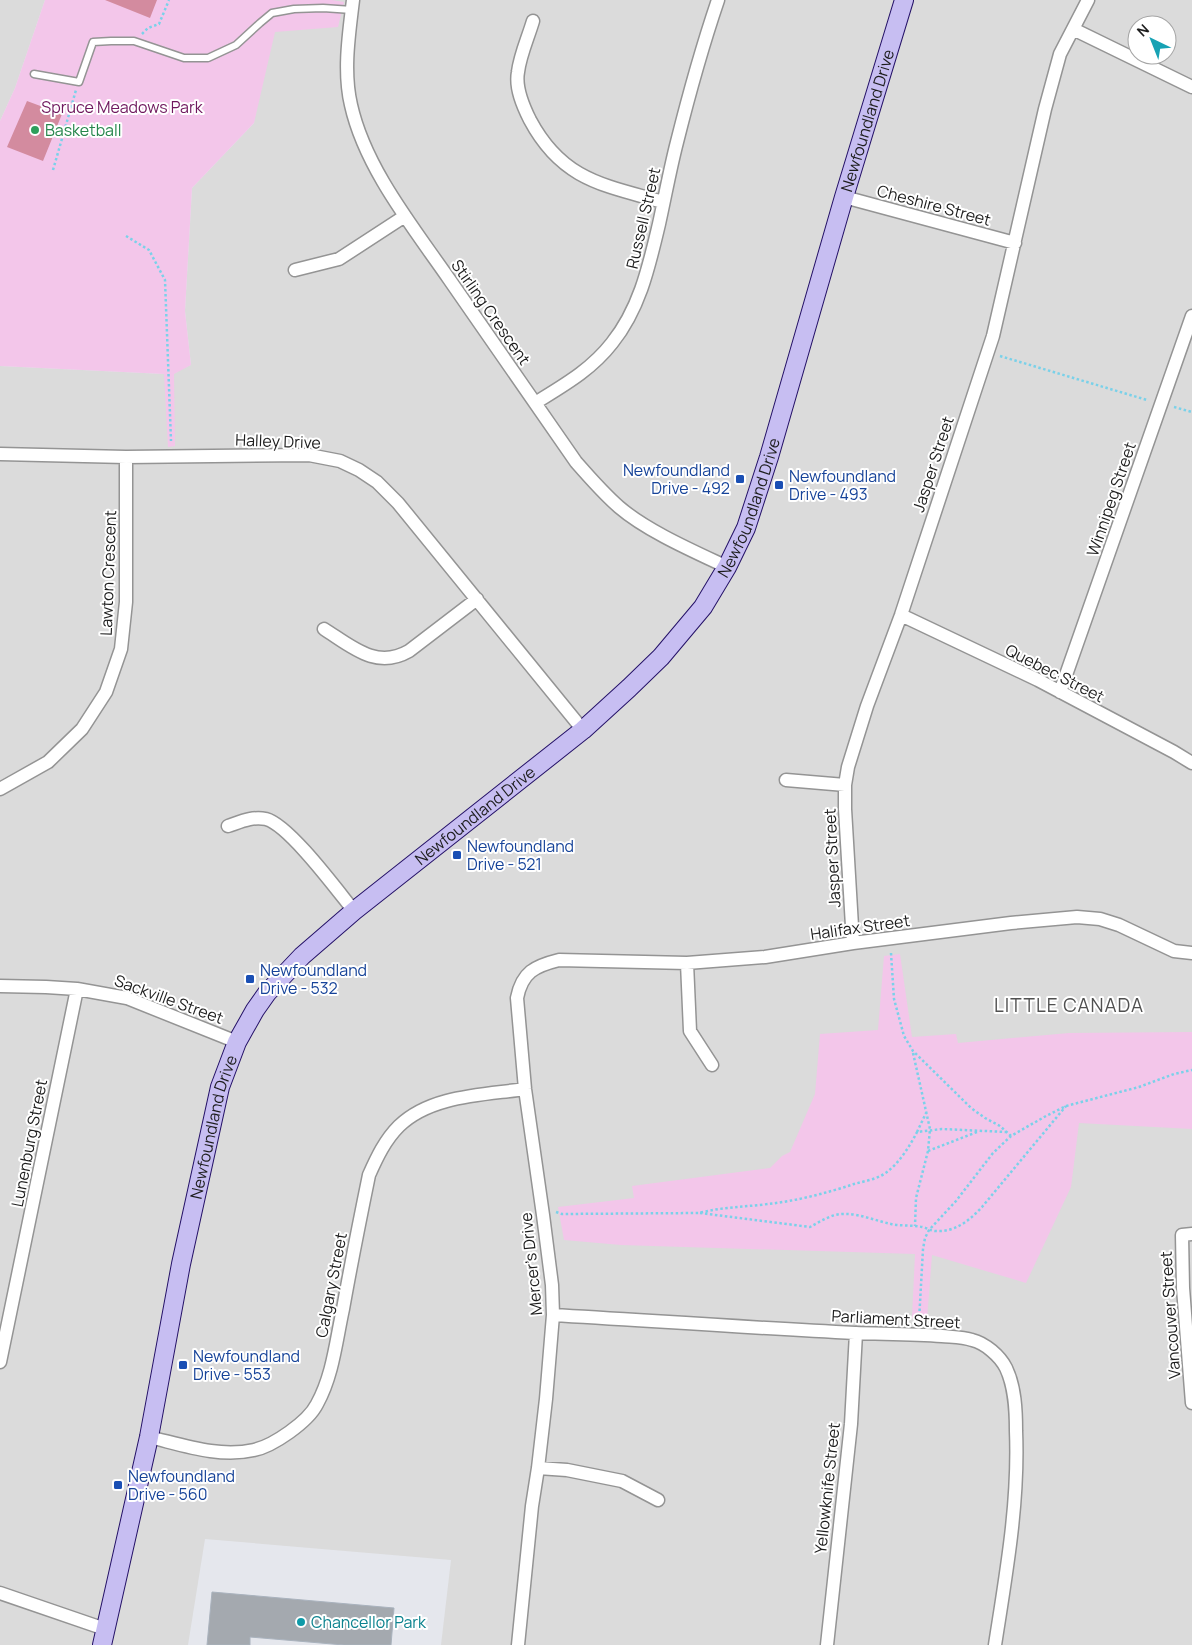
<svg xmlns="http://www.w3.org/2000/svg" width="1192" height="1645" font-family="Manrope,sans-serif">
  <rect width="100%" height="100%" fill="#e5e7ed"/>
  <!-- residential -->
  <path fill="#dbdbdb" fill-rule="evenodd" d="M0,0H45L15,88L0,121Z
    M261,0H1192V1645H441L451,1560L205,1539L188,1645H0V366L164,374L191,365L185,311L192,188L254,123ZM1137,25H1167V55H1137Z"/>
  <!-- park -->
  <path fill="#f3c6ea" d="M45,0H332L344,2L338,27L275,32L254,123L192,188L185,311L191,365L174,374L175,446L168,447L164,374L0,366V121L15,88Z
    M900,954L912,1037L956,1034L958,1043L1069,1033L1192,1032V1129L1079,1123L1071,1187L1026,1283L932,1255L927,1319L912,1318L915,1254L621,1245L564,1240L558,1207L634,1198L632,1186L770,1168L782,1156L790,1152L815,1094L820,1034L878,1030L884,956Z"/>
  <!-- pitch -->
  <path fill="#d38b9f" d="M105,0H157L150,18Z
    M27,101L62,114L43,161L7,147Z"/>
  <!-- building -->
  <path fill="#a4a9af" stroke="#a9b2bd" d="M212,1592L394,1608L391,1645H344L250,1637V1645H207Z"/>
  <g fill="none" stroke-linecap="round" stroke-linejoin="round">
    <defs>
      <path id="lane" d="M34,74L79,82L93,42L111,41H134L184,58H208L236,45L260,23L272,13L294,9L323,8L352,10"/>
      <path id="street" d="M353,0C349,34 343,71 351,105C365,168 413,227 449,279C491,340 534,401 576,462C590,478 603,493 619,507C647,531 693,551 727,567
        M533,21C528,38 520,55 518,72C515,88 523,106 530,120C562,180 603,185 663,202
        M1073,29L1192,87
        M844,197L1015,243
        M295,270L339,259L405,216
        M535,403C564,385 591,370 612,343C640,308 649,266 659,224C665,197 670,169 677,142C689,94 702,47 718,0
        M0,454L126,457L309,455L340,461L359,470L377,482L398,503L583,730
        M901,615L1038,680L1174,752L1192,763
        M324,629C351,646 376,670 409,651L477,599
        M1060,692L1192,316
        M786,780L845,785
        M0,789L48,762L82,729L106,692L121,649L126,602V457
        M228,826C240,822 252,816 266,819C289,825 337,890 354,911
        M853,943L845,809V785L848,767L867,706L901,615L993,336L1045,109L1060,54L1088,0
        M687,963L690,1031L712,1065
        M0,986L46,987L77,989L127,998L237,1042
        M1192,1234L1182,1235L1183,1288L1192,1403
        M553,1315C654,1321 755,1328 855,1333C884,1334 913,1334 942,1336C952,1337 963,1337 972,1340C985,1343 1000,1356 1006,1368C1015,1387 1016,1410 1016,1431C1019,1503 1006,1574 995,1645
        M0,1362L77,989
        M149,1437C183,1445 219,1458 254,1450C273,1446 308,1422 317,1404C333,1375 336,1341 343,1309C351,1264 360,1219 369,1175C377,1157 385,1140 399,1126C431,1095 484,1095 525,1089
        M538,1468L567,1470L622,1481L658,1500
        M0,1593L105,1629
        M518,1645L532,1506L538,1468L546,1399L553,1315L552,1285L543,1215L525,1089L517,998C522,972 535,966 559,960L687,963L765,957L853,943L1011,923L1077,917L1100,919L1119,925L1174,951L1192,953
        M827,1645L851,1424L856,1333"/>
      <g id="secondary">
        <path id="s1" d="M102,1645L149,1437L181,1264L220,1087L237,1042L255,1010L267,993L302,956L354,911L583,730L629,688L661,657L703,607L727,567L746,528L769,457L844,197L904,0"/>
      </g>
    </defs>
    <!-- lane casing -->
    <use href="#lane" stroke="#949494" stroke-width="9"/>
    <!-- street casing -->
    <use href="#street" stroke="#949494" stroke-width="15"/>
    <!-- secondary casing -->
    <use href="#secondary" stroke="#241167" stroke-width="20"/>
    <!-- path -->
    <path stroke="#7ad1e9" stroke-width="2.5" stroke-dasharray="2.5 2.5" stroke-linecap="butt" d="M142,34L148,28L159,24L169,0
      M53,170L76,90
      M126,236L149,250L165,280L171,441
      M1000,356L1147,400
      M1174,407L1192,412
      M891,953L894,999L904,1036L913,1051L971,1108L985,1118L1000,1126L1011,1136
      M913,1053L930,1129L928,1151L916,1198L915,1226
      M917,1132L926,1113
      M928,1151L977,1132
      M556,1212L562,1214L699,1213C722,1207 744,1207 768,1204C796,1201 827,1193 854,1184C865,1181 878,1179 887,1172C899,1163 910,1146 917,1132L942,1129L1006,1132
      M700,1213L810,1227C821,1221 833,1213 846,1214C860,1214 877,1221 891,1224C901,1226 912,1225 922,1227C927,1228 931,1231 936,1231C956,1232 970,1220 982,1207L1066,1106
      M919,1321L923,1249L925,1238L929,1230L956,1201L993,1153L1011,1136L1046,1116L1066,1106L1139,1087L1174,1074L1192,1070"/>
    <!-- lane -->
    <use href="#lane" stroke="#fff" stroke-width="6"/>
    <!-- street -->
    <use href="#street" stroke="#fff" stroke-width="12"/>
    <!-- secondary -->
    <use href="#secondary" stroke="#c7bef2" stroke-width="18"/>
  </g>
  <!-- markers -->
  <circle fill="#2e9e5b" stroke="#fff" stroke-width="2" cx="35" cy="130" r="5"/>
  <g fill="#1a4fb4" stroke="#fff" stroke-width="2">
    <rect x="735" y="474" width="10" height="10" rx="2.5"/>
    <rect x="774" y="480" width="10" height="10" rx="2.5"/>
    <rect x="452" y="850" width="10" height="10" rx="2.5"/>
    <rect x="245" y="974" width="10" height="10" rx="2.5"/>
    <rect x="178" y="1360" width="10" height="10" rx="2.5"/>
    <rect x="113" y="1480" width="10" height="10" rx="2.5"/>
  </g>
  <circle fill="#0f9aa8" stroke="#fff" stroke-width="2" cx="301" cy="1622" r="5"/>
  <g text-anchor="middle" stroke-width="4" stroke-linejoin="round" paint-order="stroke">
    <!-- park labels -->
    <g font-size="16" fill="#6f185e" stroke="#fff">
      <text x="122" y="113">Spruce Meadows Park</text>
    </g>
    <!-- street labels -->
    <g font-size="16" fill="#1d1d1d" stroke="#fff">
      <text dy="6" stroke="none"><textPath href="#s1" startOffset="1775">Newfoundland Drive</textPath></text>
      <text transform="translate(934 205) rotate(15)" y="6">Cheshire Street</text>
      <text transform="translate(643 218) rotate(-77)" y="6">Russell Street</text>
      <text transform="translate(491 312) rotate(55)" y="6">Stirling Crescent</text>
      <text transform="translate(278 441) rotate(2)" y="6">Halley Drive</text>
      <text transform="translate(933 464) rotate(-72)" y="6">Jasper Street</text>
      <text transform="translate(1111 499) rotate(-71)" y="6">Winnipeg Street</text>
      <text dy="6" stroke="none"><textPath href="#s1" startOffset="1370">Newfoundland Drive</textPath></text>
      <text transform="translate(108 573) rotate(-88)" y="6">Lawton Crescent</text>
      <text transform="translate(1055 673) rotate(27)" y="6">Quebec Street</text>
      <text dy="6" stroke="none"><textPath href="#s1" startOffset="950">Newfoundland Drive</textPath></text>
      <text transform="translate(832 858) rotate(-93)" y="6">Jasper Street</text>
      <text transform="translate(860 927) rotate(-8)" y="6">Halifax Street</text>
      <text transform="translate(169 999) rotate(20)" y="6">Sackville Street</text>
      <text dy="6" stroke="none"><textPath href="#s1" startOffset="530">Newfoundland Drive</textPath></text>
      <text transform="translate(29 1143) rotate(-79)" y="6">Lunenburg Street</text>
      <text transform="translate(531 1264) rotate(-96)" y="6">Mercer's Drive</text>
      <text transform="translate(331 1285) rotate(-79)" y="6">Calgary Street</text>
      <text transform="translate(1170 1315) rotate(-94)" y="6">Vancouver Street</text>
      <text transform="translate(896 1319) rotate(3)" y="6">Parliament Street</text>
      <text transform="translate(827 1488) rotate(-84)" y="6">Yellowknife Street</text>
    </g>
    <!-- leisure labels -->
    <g font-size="16" fill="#27864d" stroke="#fff" text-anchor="start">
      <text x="45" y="136">Basketball</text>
    </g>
    <!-- transit labels -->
    <g font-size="16" fill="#164399" stroke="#fff" text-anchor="start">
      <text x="730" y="476" text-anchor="end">Newfoundland<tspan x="730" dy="18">Drive - 492</tspan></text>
      <text x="789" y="482">Newfoundland<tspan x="789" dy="18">Drive - 493</tspan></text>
      <text x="467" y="852">Newfoundland<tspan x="467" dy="18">Drive - 521</tspan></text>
      <text x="260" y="976">Newfoundland<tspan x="260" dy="18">Drive - 532</tspan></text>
      <text x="193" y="1362">Newfoundland<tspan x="193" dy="18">Drive - 553</tspan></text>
      <text x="128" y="1482">Newfoundland<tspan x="128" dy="18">Drive - 560</tspan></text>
    </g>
    <!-- culture labels -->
    <g font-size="16" fill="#0d838f" stroke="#fff" text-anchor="start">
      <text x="311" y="1628">Chancellor Park</text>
    </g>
    <!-- quarter labels -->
    <g font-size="19" letter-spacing="1" fill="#505050" stroke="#fff">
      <text x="1069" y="1012">LITTLE CANADA</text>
    </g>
  </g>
  <!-- north arrow -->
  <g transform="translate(1152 40) rotate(317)"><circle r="24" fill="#ffffff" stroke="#a5a5a5"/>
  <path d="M0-4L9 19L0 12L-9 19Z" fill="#17a2b4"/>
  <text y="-8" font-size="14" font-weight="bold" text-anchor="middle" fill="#1d1d1d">N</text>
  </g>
</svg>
